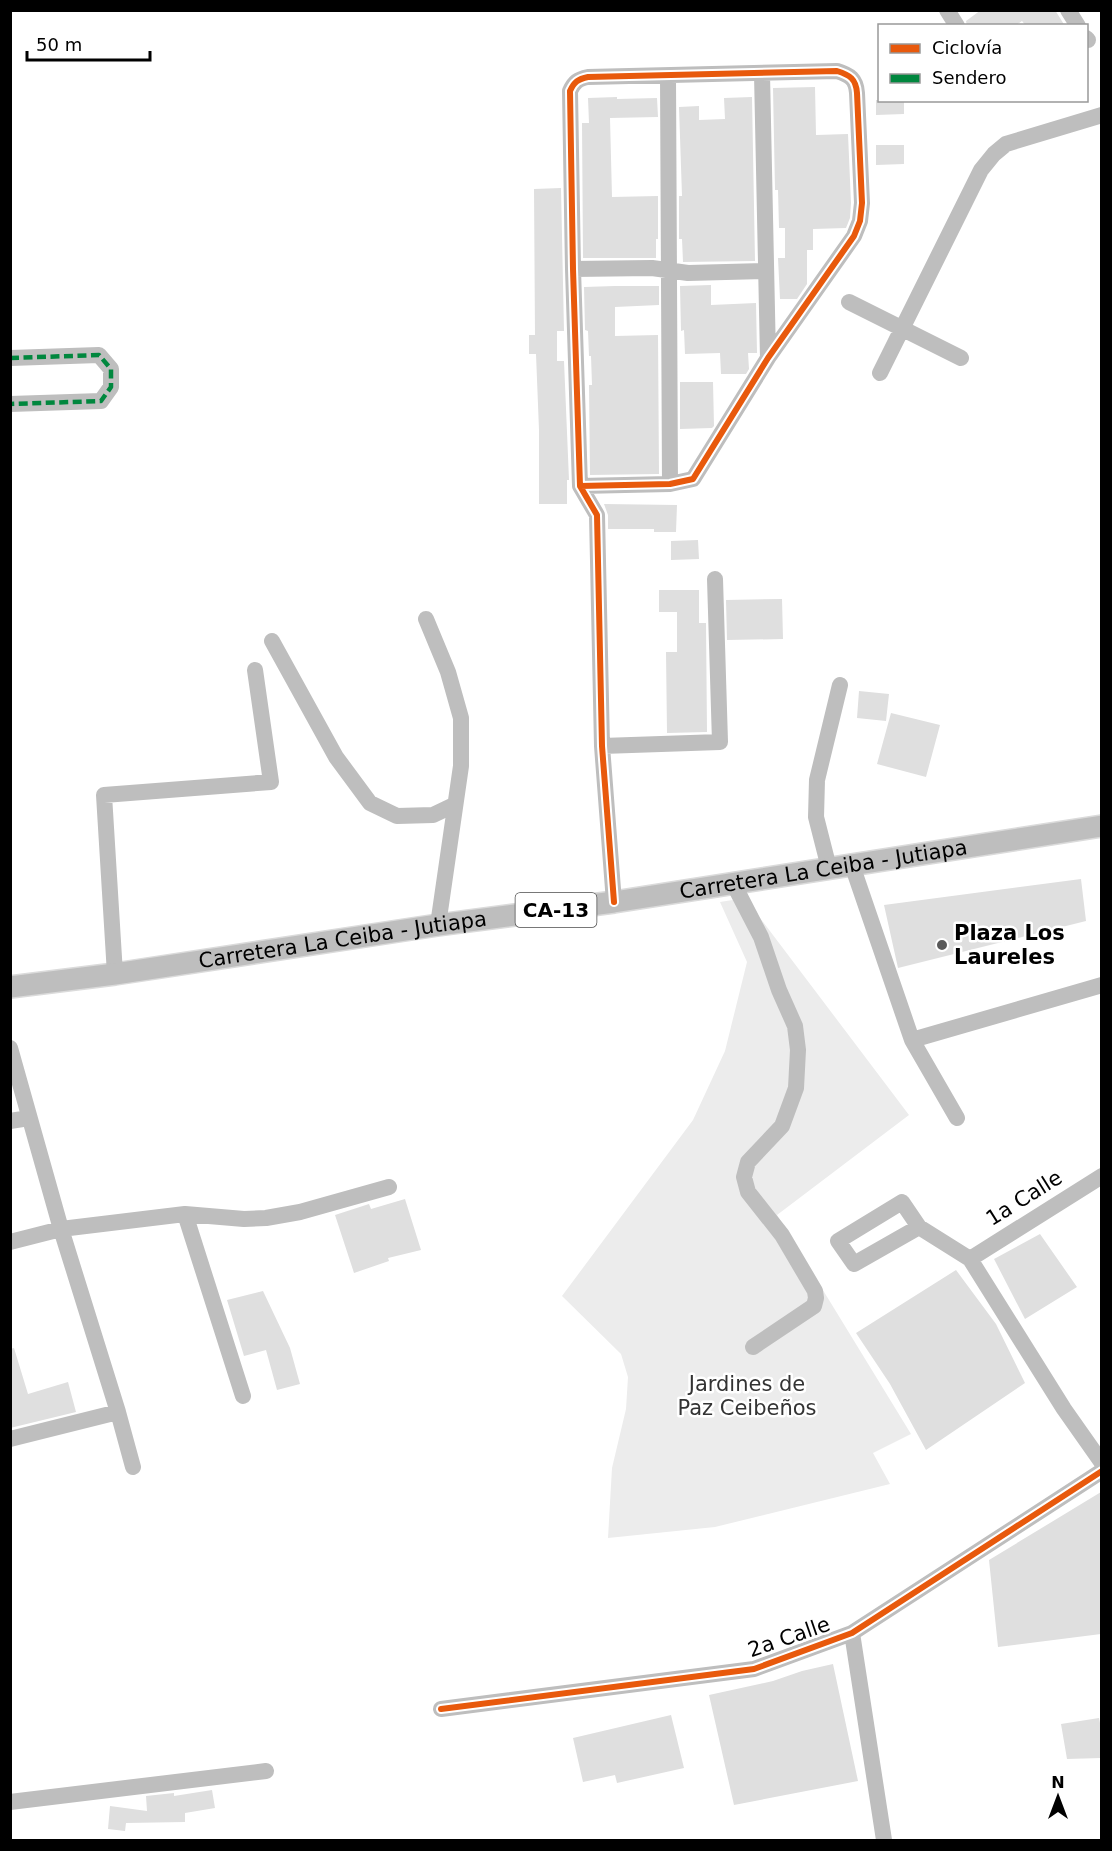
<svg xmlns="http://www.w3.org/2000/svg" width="1112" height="1851" font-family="'DejaVu Sans',sans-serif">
  <rect width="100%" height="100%" fill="#fff"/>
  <!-- green -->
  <path fill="#ececec" d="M745,898L909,1115L777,1215L911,1434L873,1453L890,1484L715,1527L608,1538L612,1468L626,1409L628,1377L621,1354L562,1296L693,1120L725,1051L747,962L720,902Z"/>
  <!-- building -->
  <path fill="#dfdfdf" d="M981,10H1055L1065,26H1026L1022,21L1015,26H967L966,21Z
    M815,87L816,135L848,134L851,203L850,218L846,228L813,229V250H807V284L797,299H780L778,258H785V228H779L778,190H775L773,88Z
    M617,97V99L657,98L658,117L610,118L612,197L658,196V239H656V258H583L582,123H589L588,98Z
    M752,97L755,261L683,262L682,239H679V196H682L679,107L699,106V120L725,119L724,98Z
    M876,100H904V114L876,115Z
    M876,145H904V164L876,165Z
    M561,188L564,331H557V361H564L569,480H567V504H539V430L536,354H529V335H535L534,189Z
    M711,285V305L756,303L757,353H748L749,369L746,374H721L720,353L685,354L684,330L681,331L680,286Z
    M615,286H659V305L615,307V336L658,335L659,474L590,475L589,385H592L591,356H589L588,331L585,330L584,287Z
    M680,382H713L714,426L712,428L680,429Z
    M604,504L677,505L676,532H654V529H608V515Z
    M698,540L699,559L671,560V541Z
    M659,590H699V623H706L707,732L667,733L666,652H677V612H659Z
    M782,599L783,639L727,640L726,600Z
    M859,691L889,694L886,721L857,718Z
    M891,713L940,725L926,777L877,764Z
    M1081,879L1086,921L898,968L884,905Z
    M405,1199L421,1250L388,1258L389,1261L354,1273L335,1215L369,1204L371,1209Z
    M1040,1234L1077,1287L1025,1319L994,1259Z
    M956,1270L996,1324L1025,1383L926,1450L890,1384L856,1333Z
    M263,1291L290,1348L300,1384L277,1390L266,1350L244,1356L227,1300Z
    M14,1348L28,1394L68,1382L76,1412L10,1428V1349Z
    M1101,1492V1634L998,1647L989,1560Z
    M833,1664L858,1781L734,1805L709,1695L773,1681L802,1671Z
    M671,1715L684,1768L617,1783L615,1775L583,1782L573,1738Z
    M1099,1718L1101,1728V1758L1067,1759L1061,1724Z
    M212,1790L215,1808L185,1813V1822L126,1823L125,1831L108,1829L110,1806L147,1811L146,1796L174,1793V1796Z"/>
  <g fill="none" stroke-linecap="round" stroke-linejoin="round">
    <defs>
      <g id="major">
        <path id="s1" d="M10,987L115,974L438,925L614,902L1102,826"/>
      </g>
    </defs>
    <!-- major casing -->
    <use href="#major" stroke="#dbdbdb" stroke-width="24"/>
    <!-- minor -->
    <path stroke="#bebebe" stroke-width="16" d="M947,10L957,26
      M1068,10L1078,26
      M1086,38L1088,40
      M762,74L768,358
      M668,77L670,484
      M573,269L652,268L688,273L765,271
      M849,302L961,358
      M10,358L99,355L111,369V387L101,401L10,404
      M880,373L981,170L994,154L1006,144L1102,115
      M580,486L670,484L693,479L768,358L854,236L860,221L862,203L857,93C856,79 850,75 837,71L588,77C578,79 574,82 570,91L573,269L580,486L597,515L602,746L614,902
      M426,619L448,672L461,718V766L438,925
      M272,641L336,757L370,803L397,816L433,815L454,805
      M602,746L720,742L715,579
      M852,865L912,1040
      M829,868L816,817L817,780L840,685
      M733,883L761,937L779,990L795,1026L798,1050L796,1088L782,1126L748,1162L744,1177L748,1192L782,1235L815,1291L816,1298L814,1306L753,1347
      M115,974L104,795L271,782L255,670
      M10,1048L61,1229L118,1412L133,1467
      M957,1118L912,1040L1102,985
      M10,1121L29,1118
      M185,1214L243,1396
      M919,1227L854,1264L838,1241L902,1202L919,1227L970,1259L1064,1409L1102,1463
      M10,1242L61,1229L185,1214L244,1219L266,1218L300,1212L389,1187
      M970,1259L1102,1176
      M10,1439L118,1412
      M852,1633L884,1840
      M441,1709L754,1669L852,1633L1102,1471
      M10,1802L266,1771"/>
    <!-- major -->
    <use href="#major" stroke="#bebebe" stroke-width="21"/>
    <!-- quiet -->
    <path stroke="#00873e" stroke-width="4.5" stroke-dasharray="9 4.5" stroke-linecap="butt" d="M10,358L99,355L111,369V387L101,401L10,404"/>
    <defs>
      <path id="cycleway" d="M580,486L670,484L693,479L768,358L854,236L860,221L862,203L857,93C856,79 850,75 837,71L588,77C578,79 574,82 570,91L573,269L580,486L597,515L602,746L614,902
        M441,1709L754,1669L852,1633L1102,1471"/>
    </defs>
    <!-- cycleway casing -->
    <use href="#cycleway" stroke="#fff" stroke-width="10"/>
    <!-- cycleway -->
    <use href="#cycleway" stroke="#e8590c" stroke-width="6"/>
  </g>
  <!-- markers -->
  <circle fill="#595959" stroke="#fff" stroke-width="2" cx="942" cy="945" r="6"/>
  <g text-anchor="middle" stroke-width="5" stroke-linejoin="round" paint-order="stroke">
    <!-- shield labels -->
    <rect fill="#fff" stroke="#4c4c4c" stroke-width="1.5" x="515.5" y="893" width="81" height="34" rx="4.5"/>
    <g font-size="20" font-weight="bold" fill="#000">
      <text x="556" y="917">CA-13</text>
    </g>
    <!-- street labels -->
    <g font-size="21" fill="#000" stroke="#fff">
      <text dy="7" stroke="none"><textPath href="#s1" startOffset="822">Carretera La Ceiba - Jutiapa</textPath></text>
      <text dy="7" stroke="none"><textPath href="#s1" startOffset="336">Carretera La Ceiba - Jutiapa</textPath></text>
      <text transform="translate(1024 1198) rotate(-32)" y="7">1a Calle</text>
      <text transform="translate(789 1637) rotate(-19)" y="7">2a Calle</text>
    </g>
    <!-- poi labels -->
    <g font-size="21" font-weight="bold" fill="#000" stroke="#fff" text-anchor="start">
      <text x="954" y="940">Plaza Los<tspan x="954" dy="24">Laureles</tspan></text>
    </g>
    <!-- park labels -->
    <g font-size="21" fill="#333" stroke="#fff">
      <text x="747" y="1391">Jardines de<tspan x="747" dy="24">Paz Ceibeños</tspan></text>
    </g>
  </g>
  <!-- border -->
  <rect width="1112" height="1851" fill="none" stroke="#000000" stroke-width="24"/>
  <!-- legend -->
  <rect x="878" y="24" width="210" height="78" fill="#ffffff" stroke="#999999" stroke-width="1.5"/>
  <rect x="890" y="44" width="30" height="9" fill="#e8590c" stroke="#999999" stroke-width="1.5"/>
  <text x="932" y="54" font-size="18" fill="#000000">Ciclovía</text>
  <rect x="890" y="74" width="30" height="9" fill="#00873e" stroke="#999999" stroke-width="1.5"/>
  <text x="932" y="84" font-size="18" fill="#000000">Sendero</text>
  <!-- north arrow -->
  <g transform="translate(1058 1797)" stroke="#ffffff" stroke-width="4.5" paint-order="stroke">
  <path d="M0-4.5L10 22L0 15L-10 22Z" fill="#000000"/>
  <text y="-9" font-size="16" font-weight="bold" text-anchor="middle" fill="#000000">N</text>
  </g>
  <!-- scale -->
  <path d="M27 51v9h123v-9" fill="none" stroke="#000000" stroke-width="3"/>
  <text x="36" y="51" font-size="18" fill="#000000" stroke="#ffffff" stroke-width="4.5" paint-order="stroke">50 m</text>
</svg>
